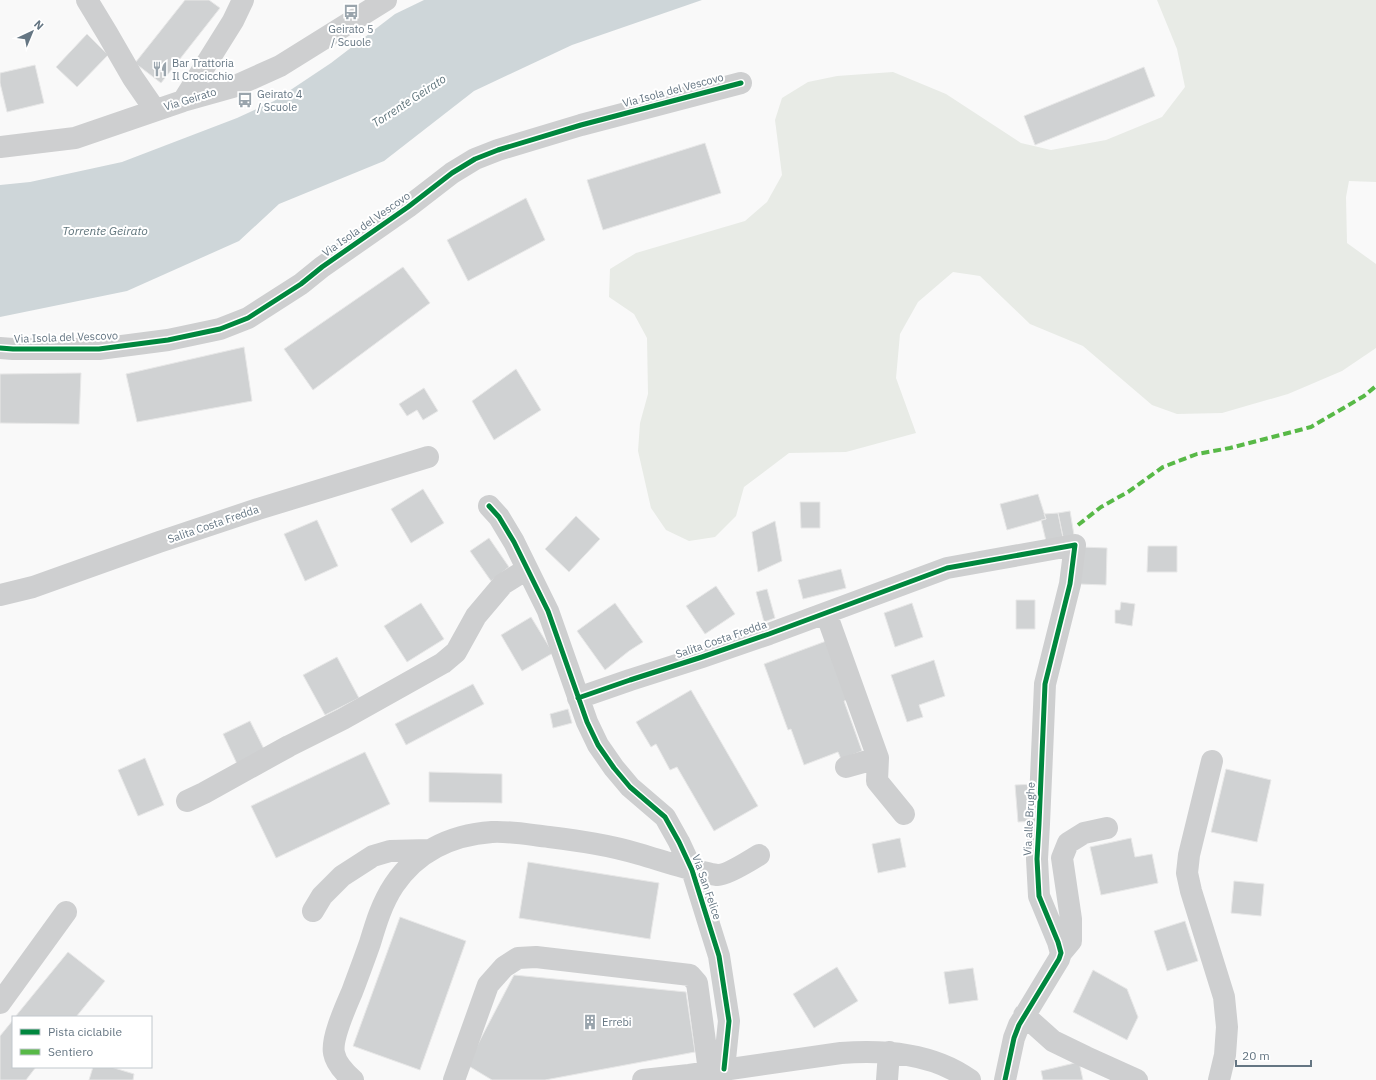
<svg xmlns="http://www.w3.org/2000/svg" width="1376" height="1080" font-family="'IBM Plex Sans',sans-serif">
  <rect width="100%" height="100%" fill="#f9f9f9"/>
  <!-- green -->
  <path fill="#e8ebe6" d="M1157,0H1376V182L1349,181L1346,197L1347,243L1376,264V348L1342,371L1288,394L1222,413L1177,414L1152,405L1083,346L1030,324L980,276L953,272L918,302L900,334L896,378L916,433L846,452L789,453L744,487L736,516L715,537L689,541L666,530L651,508L638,451L640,423L648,394L647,338L634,314L609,297L610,269L636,253L745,221L767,202L782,175L775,120L782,98L808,82L837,76L893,72L946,94L1021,143L1051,150L1106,140L1162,117L1185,87L1177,49Z"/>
  <!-- water -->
  <path fill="#ced6d9" d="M424,0H702L572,45L474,91L384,161L279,204L239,241L127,291L0,317V185L30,182L122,162L237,118L274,101L331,63L395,14Z"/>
  <!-- building -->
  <path fill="#d0d2d3" stroke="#e8e8e8" d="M185,0H209L220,8L161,83L135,63Z
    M87,34L108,55L77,87L56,67Z
    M35,65L44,103L7,112L0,83V73Z
    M1144,67L1155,96L1035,145L1024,116Z
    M705,143L721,193L603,230L587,180Z
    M526,198L545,240L468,281L447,240Z
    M403,267L430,303L313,390L284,349Z
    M244,347L252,401L137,422L126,374Z
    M516,369L541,410L494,440L472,401Z
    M81,373L79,424L0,423V374Z
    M424,388L438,411L423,420L417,410L407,416L399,404Z
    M423,489L444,523L411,543L391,509Z
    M1038,494L1046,519L1007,530L1000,504Z
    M800,502H820V528H801Z
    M1070,511L1075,541L1064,542L1058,513Z
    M1058,513L1064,542L1047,545L1041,520L1046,519L1044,514Z
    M576,516L600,539L569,572L545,549Z
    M317,520L338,566L305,581L284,534Z
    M775,521L782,561L758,572L752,532Z
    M489,538L509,567L491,581L470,551Z
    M1148,546H1177V572H1147Z
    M1080,547L1107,548L1106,585L1079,584Z
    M841,569L846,588L803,599L798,580Z
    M716,586L735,614L705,634L686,606Z
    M767,589L775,618L764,622L756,592Z
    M1016,600H1035V629H1016Z
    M1121,602L1135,604L1132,626L1115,623V610H1120Z
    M421,603L444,639L407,662L384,626Z
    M615,603L643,642L629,651L605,670L577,631Z
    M912,603L923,637L895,647L884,613Z
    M531,617L553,653L522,671L501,635Z
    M829,640L848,700L844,701L862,751L841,759L838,752L804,765L791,729L788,730L764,664Z
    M337,657L359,698L325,715L303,675Z
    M934,660L945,696L919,705L923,717L907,722L891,675Z
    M473,684L484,704L406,745L395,724Z
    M691,690L758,806L714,831L677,767L670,770L656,744L651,747L636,722Z
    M568,709L572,723L553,728L550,714Z
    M250,721L266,753L238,766L223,734Z
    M365,752L390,804L276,858L251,806Z
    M145,758L164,805L138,816L118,770Z
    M1226,769L1271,780L1257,842L1211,832Z
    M429,772L502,774V803L429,802Z
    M1034,784L1037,821L1018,822L1015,785Z
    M900,838L906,867L878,873L872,844Z
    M1131,838L1135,857L1152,854L1158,883L1101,895L1090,847Z
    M528,862L659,883L650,939L519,918Z
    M1234,881L1264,884L1261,916L1231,913Z
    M400,917L466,941L420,1070L353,1046Z
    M1185,921L1198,961L1167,971L1154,931Z
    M68,952L105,981L76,1017H15Z
    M837,967L858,1001L814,1028L793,994Z
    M973,968L978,1000L949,1004L944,972Z
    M1093,970L1127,989L1138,1017L1127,1040L1073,1012Z
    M514,975L686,992L695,1052L545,1080H492L467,1065Z
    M13,1020V1067H36L26,1080H0V1036Z
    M1079,1062L1083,1080H1043L1041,1071Z
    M93,1067H111L134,1074L133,1080H89Z"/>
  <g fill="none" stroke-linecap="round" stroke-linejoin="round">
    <!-- minor -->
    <path stroke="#cecfd0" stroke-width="22" d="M87,0L107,33L133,78L155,110
      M183,101L233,21L243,0
      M0,147L75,138L183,101L233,87L280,66L386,0
      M0,348L13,349H99L168,340L220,329L248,318L301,284L322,267L408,207L452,173L475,159L498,150L581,125L741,83
      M489,506L499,517L514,542L548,611L587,722L598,745L614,768L630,787L665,817L679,842L692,870L719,956L729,1021L724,1069
      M0,595L33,587L159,542L258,509L428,457
      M826,613L878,758L877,781L904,814
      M578,698L630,680L702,657L769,634L947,568L1075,545L1070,584L1045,684L1039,824L1037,859L1039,896L1058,942L1061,953L1059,959L1019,1025L1014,1038L1005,1080
      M1212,761L1189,855L1187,873L1191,891L1224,997L1227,1027L1225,1055L1219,1080
      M846,767L878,758
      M187,801L204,793L289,746L343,719L443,663L456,652L476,616L503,584L527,569
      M313,911L322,896L342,876L373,856L390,851L429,850
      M1061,953L1071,941V919L1062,858L1068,843L1084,833L1107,828
      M0,1003L66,912
      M1024,1015L1053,1041L1086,1057L1137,1080
      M353,1080C345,1073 336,1064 334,1053C331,1039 346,1006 352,992C358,976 364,960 370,943C376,923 382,903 394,885C417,851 451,835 492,832C511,831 531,835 549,837C580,841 609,845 639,854C660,860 682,868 703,872C708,873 714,875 718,875C727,875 751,860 759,855
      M454,1080L488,985L504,967L518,958L536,957L690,975L697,983L709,1071
      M643,1080L689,1075L841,1053C885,1050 933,1053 970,1080
      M887,1080L889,1052"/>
    <!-- quiet -->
    <path stroke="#58b947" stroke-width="4" stroke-dasharray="8 4" stroke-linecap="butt" d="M1078,525L1101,507L1128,492L1163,467L1197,454L1230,448L1311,427L1364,396L1376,386"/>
    <defs>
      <path id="cycleway" d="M0,348L13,349H99L168,340L220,329L248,318L301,284L322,267L408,207L452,173L475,159L498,150L581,125L741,83
        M489,506L499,517L514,542L548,611L587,722L598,745L614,768L630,787L665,817L679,842L692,870L719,956L729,1021L724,1069
        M578,698L630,680L702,657L769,634L947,568L1075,545L1070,584L1045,684L1039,824L1037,859L1039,896L1058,942L1061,953L1059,959L1019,1025L1014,1038L1005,1080"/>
    </defs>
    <!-- cycleway casing -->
    <use href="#cycleway" stroke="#fff" stroke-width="8"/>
    <!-- cycleway -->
    <use href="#cycleway" stroke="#00873e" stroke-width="5"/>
  </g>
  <!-- icons -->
  <defs>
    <symbol id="bus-bare" viewBox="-9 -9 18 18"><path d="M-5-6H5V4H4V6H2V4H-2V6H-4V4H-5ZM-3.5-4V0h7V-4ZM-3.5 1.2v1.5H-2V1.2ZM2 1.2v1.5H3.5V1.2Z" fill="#99a4ac" stroke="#fff" stroke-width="2.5" paint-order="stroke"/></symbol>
    <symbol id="restaurant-bare" viewBox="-9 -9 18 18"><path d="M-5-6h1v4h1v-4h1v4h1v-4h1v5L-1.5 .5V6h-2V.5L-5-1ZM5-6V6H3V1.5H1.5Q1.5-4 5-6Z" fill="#99a4ac" stroke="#fff" stroke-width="2.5" paint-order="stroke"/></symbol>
    <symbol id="building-bare" viewBox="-9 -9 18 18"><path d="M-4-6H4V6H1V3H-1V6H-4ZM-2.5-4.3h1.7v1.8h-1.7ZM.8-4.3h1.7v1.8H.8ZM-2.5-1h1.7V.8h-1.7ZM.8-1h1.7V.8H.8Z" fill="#99a4ac" stroke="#fff" stroke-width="2.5" paint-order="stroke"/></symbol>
  </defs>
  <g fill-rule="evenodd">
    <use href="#bus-bare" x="340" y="1" width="22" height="22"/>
    <use href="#restaurant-bare" x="149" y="58" width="22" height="22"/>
    <use href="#bus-bare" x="234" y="89" width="22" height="22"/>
    <use href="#building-bare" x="579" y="1011" width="22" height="22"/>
  </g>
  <g text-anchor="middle" stroke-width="4" stroke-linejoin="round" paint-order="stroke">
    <!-- poi labels -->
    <g font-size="11" fill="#657683" stroke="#fff" text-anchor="start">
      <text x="351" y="33" text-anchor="middle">Geirato 5<tspan x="351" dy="13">/ Scuole</tspan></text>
      <text x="172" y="67">Bar Trattoria<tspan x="172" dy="13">Il Crocicchio</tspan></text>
      <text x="257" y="98">Geirato 4<tspan x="257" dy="13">/ Scuole</tspan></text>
      <text x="602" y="1026">Errebi</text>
    </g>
    <!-- street labels -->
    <g font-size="11" fill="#657683" stroke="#fff">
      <text transform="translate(673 90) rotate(-15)" y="4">Via Isola del Vescovo</text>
      <text transform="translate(190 99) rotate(-17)" y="4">Via Geirato</text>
      <text transform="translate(366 224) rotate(-35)" y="4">Via Isola del Vescovo</text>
      <text transform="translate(66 337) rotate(-2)" y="4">Via Isola del Vescovo</text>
      <text transform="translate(213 524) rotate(-19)" y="4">Salita Costa Fredda</text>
      <text transform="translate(721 639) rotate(-19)" y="4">Salita Costa Fredda</text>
      <text transform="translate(1029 819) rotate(-87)" y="4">Via alle Brughe</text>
      <text transform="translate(707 887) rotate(71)" y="4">Via San Felice</text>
    </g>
    <!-- water labels -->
    <g font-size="12" font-style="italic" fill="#60757c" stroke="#fff">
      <text transform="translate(409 101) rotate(-33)" y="4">Torrente Geirato</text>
      <text x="105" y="235">Torrente Geirato</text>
    </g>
  </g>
  <!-- legend -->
  <rect x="12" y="1016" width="140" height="52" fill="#ffffff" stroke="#c1c8cd"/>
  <rect x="20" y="1029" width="20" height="6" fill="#00873e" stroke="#c1c8cd"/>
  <text x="48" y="1036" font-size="12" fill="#657683">Pista ciclabile</text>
  <rect x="20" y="1049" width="20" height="6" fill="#58b947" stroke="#c1c8cd"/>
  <text x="48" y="1056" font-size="12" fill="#657683">Sentiero</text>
  <!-- north arrow -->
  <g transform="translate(32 32) rotate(44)" stroke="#ffffff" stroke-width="3" paint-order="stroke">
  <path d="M0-3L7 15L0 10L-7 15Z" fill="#657683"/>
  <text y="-6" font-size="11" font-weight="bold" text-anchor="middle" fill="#657683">N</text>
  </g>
  <!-- scale -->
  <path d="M1236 1060v6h75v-6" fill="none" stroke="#657683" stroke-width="2"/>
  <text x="1242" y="1060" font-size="12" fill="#657683" stroke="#ffffff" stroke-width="3" paint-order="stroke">20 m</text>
</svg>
